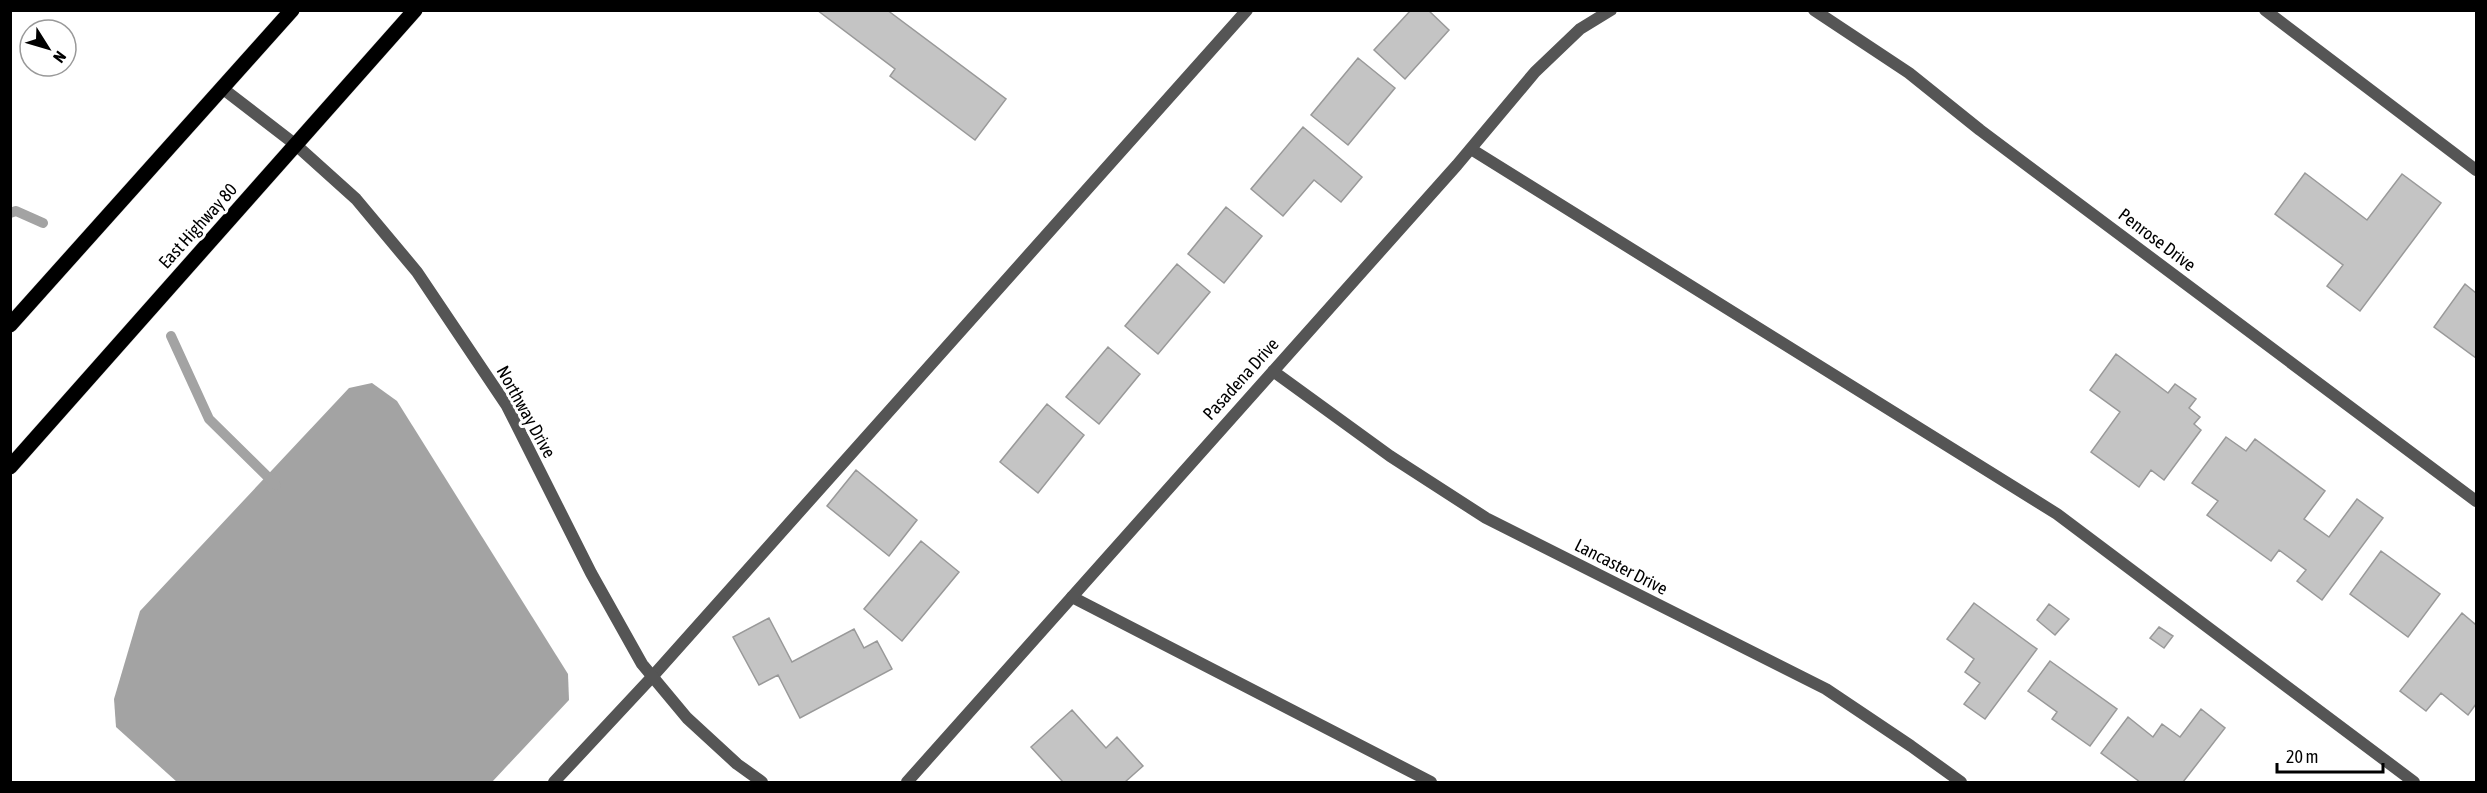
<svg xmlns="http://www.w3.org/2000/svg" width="2487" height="793" font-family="'Asap Condensed',sans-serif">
  <rect width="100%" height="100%" fill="#fff"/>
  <!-- water -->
  <path fill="#a3a3a3" d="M372,383L397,401L568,674L569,700L492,782H177L116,727L114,699L140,611L349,388Z"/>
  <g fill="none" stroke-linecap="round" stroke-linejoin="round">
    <!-- stream -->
    <path stroke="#a3a3a3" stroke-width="10" d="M10,213L16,211L43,223
      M171,336L209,419L276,485"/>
  </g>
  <!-- building -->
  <path fill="#c4c4c4" stroke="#999" stroke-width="1.5" d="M817,10H887L1006,99L975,140L890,76L895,69Z
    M1411,10H1428L1449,30L1405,79L1374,50Z
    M1358,58L1395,88L1348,145L1311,115Z
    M1303,127L1362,177L1341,202L1314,180L1283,216L1251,189Z
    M2305,173L2367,220L2402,174L2441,203L2360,311L2327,286L2343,265L2275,214Z
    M1226,207L1262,236L1224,283L1188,254Z
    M1177,264L1210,292L1158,354L1125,326Z
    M2465,284L2476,293V358L2434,327Z
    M1108,347L1140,374L1099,424L1066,397Z
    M2116,354L2168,393L2175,384L2196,399L2189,408L2200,417L2194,424L2201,430L2164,480L2151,470L2139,487L2091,452L2120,412L2090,390Z
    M1047,404L1084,435L1038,493L1000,462Z
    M2226,437L2246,451L2255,439L2325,491L2304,519L2329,537L2357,499L2383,518L2322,600L2297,581L2306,570L2279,550L2271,561L2207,515L2218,501L2192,483Z
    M856,470L917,520L889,556L827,506Z
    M921,541L959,572L902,641L864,609Z
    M2381,551L2440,594L2408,637L2350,594Z
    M1974,603L2037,649L1985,719L1964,704L1980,683L1965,672L1974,659L1947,639Z
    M2049,604L2069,619L2055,635L2037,620Z
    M2462,613L2475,624L2476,622V704L2468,715L2441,693L2426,711L2400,691Z
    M769,618L792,662L854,629L864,648L877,641L892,669L800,718L778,675L759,685L733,637Z
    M2159,627L2173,636L2164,648L2150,638Z
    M2050,661L2117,709L2090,746L2052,719L2057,712L2028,691Z
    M2201,709L2225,728L2183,782H2140L2101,753L2128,717L2153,737L2162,724L2180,737Z
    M1072,710L1106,748L1117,737L1143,766L1125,782H1063L1031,747Z"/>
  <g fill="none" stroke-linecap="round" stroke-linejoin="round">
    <defs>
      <path id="primary" d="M10,325L292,10
        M10,467L415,10"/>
    </defs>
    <!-- primary casing -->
    <use href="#primary" stroke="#dbdbdb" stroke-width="16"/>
    <!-- lane -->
    <path stroke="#555" stroke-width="12" d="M2265,10L2476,170
      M1471,149L2057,514L2414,782
      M1072,597L1431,782
      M554,782L652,677L1247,10"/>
    <!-- street -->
    <path stroke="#555" stroke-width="12" d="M1814,10L1909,73L1980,130L2476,501
      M222,88L296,145L356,199L417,272L507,406L591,573L642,664L687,718L737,764L762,782
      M1273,371L1390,456L1486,518L1826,689L1911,746L1961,782
      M907,782L1457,165L1535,72L1580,29L1611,10"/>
    <!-- primary -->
    <use href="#primary" stroke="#000" stroke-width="15"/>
  </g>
  <g text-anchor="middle" stroke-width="6" stroke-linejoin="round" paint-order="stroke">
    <!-- street labels -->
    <g font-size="18" fill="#000" stroke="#fff">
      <text transform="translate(198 226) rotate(-48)" y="6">East Highway 80</text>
      <text transform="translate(2157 240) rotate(37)" y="6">Penrose Drive</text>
      <text transform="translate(1241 379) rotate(-48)" y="6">Pasadena Drive</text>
      <text transform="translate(526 412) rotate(61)" y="6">Northway Drive</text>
      <text transform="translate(1621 567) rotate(27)" y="6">Lancaster Drive</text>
    </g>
  </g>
  <!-- border -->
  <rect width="2487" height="793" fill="none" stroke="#000000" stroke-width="24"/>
  <!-- north arrow -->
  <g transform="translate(48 48) rotate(127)"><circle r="28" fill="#ffffff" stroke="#999999" stroke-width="1.5"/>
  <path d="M0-4.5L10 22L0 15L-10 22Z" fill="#000000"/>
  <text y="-9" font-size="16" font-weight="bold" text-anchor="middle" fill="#000000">N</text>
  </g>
  <!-- scale -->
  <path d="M2277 763v9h106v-9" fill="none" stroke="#000000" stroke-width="3"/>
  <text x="2286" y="763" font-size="18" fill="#000000" stroke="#ffffff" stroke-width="4.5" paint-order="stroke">20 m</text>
</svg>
